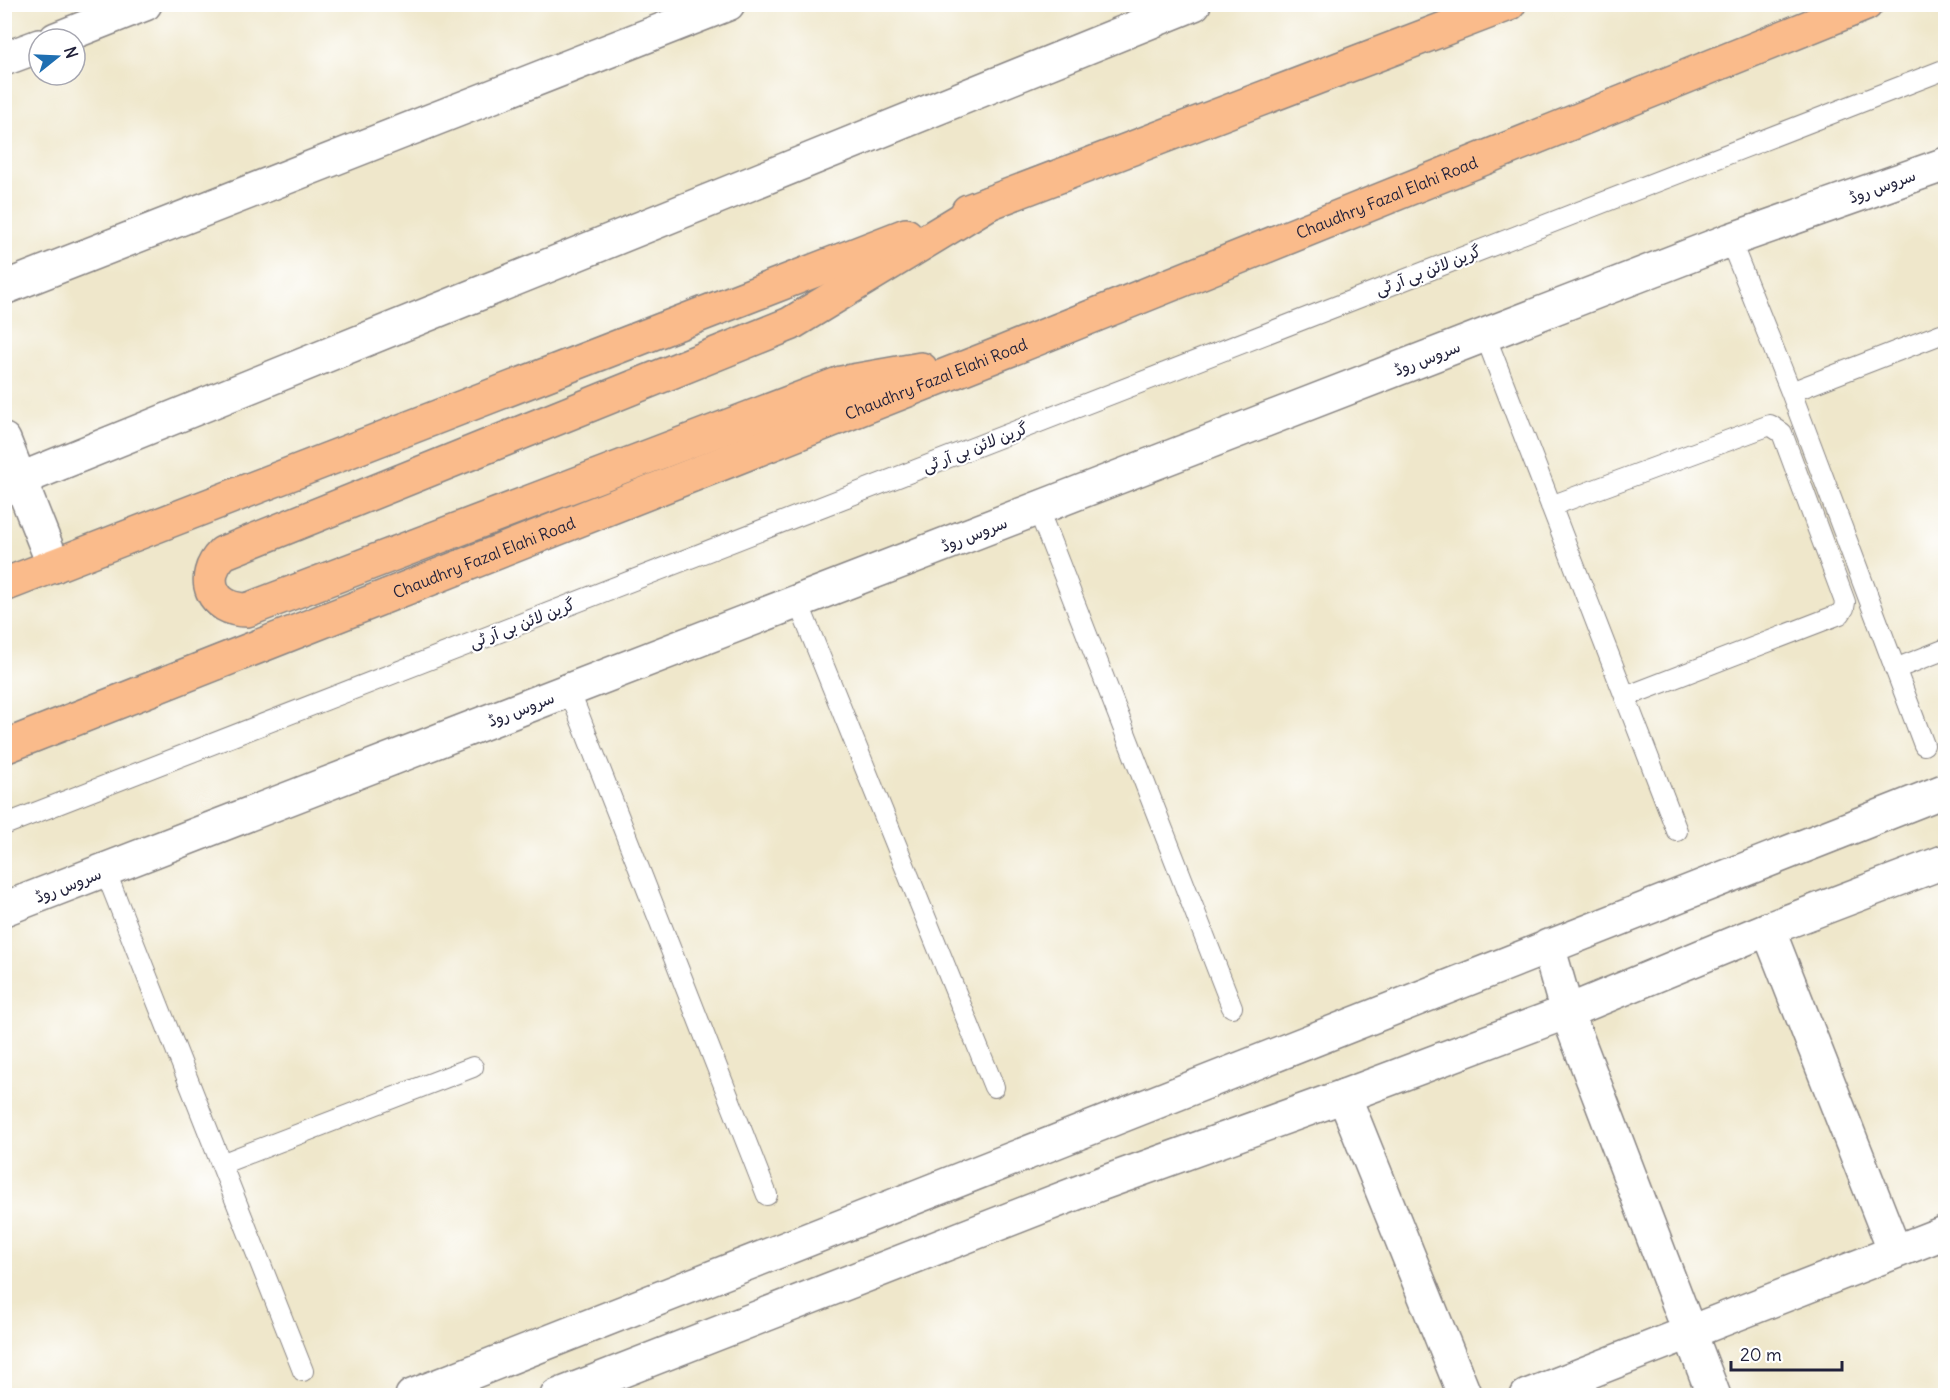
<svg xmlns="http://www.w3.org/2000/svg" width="1950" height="1400" font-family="Delius,'Playpen Sans Arabic',sans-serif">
  <rect width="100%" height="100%" fill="#fff"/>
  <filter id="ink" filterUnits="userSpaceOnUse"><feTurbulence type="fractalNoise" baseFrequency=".0167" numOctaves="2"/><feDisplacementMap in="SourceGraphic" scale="12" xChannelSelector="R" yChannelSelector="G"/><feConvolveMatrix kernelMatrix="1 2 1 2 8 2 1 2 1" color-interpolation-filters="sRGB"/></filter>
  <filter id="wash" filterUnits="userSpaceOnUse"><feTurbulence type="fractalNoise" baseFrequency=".008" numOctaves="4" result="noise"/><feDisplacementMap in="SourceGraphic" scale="24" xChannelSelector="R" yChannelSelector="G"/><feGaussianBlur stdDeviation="1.35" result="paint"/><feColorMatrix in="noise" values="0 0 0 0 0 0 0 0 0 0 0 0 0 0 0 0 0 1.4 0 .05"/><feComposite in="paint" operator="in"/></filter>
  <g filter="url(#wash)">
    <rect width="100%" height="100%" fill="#efe7cb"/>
  </g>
  <g filter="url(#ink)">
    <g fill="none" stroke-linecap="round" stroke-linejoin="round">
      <defs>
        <path id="service" d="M1730,240L1791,392L1924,745
          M1485,335L1677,831
          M1791,392L1941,334L1946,335
          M1551,506L1770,425L1782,433L1845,602L1844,608L1840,614L1625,697
          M1038,509L1232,1007
          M798,602L994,1087
          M1895,669L1946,649
          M569,690L767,1195
          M4,825L1946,69
          M105,870L303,1371
          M221,1164L473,1067"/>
        <path id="minor" d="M4,288L728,4
          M4,486L1194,4
          M4,909L1730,240L1946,164
          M1768,929L1895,1252
          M1344,1096L1465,1396
          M1527,1396L1946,1232"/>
        <path id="tertiary" d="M56,39L145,4
          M4,59L39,46
          M4,440L54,566
          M1548,946L1567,1012L1714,1396
          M412,1396L1946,790
          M557,1396L1100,1184L1344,1096L1567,1012L1768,929L1946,861"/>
        <g id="primary">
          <path d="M968,211L1509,4"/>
          <path d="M921,369L841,383L247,610C212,610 198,578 223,553L790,324L989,203"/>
          <path d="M4,585L906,235"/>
          <path id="s1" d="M4,747L994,356L1866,4"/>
        </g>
      </defs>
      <!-- service casing -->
      <use href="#service" stroke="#888483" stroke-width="22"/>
      <!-- minor casing -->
      <use href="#minor" stroke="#888483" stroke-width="36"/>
      <!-- tertiary casing -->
      <use href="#tertiary" stroke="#888483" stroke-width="36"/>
      <!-- primary casing -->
      <use href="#primary" stroke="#888483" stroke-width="36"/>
      <!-- service -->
      <use href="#service" stroke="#fff" stroke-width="20"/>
      <!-- minor -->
      <use href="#minor" stroke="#fff" stroke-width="33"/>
      <!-- tertiary -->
      <use href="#tertiary" stroke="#fff" stroke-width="33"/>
      <!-- primary -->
      <use href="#primary" stroke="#fabb8b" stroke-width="33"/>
    </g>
  </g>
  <g text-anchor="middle" stroke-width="4.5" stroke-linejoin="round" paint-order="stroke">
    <!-- street labels -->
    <g font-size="16" fill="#22223b" stroke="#fff">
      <text transform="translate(1882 186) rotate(-20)" y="6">سروس روڈ</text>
      <text dy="6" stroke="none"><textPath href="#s1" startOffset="1488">Chaudhry Fazal Elahi Road</textPath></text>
      <text transform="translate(1428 270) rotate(-21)" y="6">گرین لائن بی آر ٹی</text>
      <text transform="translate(1427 358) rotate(-21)" y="6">سروس روڈ</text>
      <text dy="6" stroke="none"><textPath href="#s1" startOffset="1002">Chaudhry Fazal Elahi Road</textPath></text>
      <text transform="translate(975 447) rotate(-21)" y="6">گرین لائن بی آر ٹی</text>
      <text transform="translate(974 534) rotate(-21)" y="6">سروس روڈ</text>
      <text dy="6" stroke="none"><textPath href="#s1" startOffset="516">Chaudhry Fazal Elahi Road</textPath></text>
      <text transform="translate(522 623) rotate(-21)" y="6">گرین لائن بی آر ٹی</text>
      <text transform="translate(521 709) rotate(-21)" y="6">سروس روڈ</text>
      <text transform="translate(68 885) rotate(-21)" y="6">سروس روڈ</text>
    </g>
  </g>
  <!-- margin -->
  <rect width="1950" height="1400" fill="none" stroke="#fff" stroke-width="24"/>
  <!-- north arrow -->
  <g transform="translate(57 57) rotate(72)"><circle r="28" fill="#ffffff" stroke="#a7a7b1" stroke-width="1.5"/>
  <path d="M0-4.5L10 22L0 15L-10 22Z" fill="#1f6fb2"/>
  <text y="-9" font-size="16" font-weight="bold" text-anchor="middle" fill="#22223b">N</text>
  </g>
  <!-- scale -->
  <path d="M1731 1361v9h111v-9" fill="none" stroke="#22223b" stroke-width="3"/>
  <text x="1740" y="1361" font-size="18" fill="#22223b" stroke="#ffffff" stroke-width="4.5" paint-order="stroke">20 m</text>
</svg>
